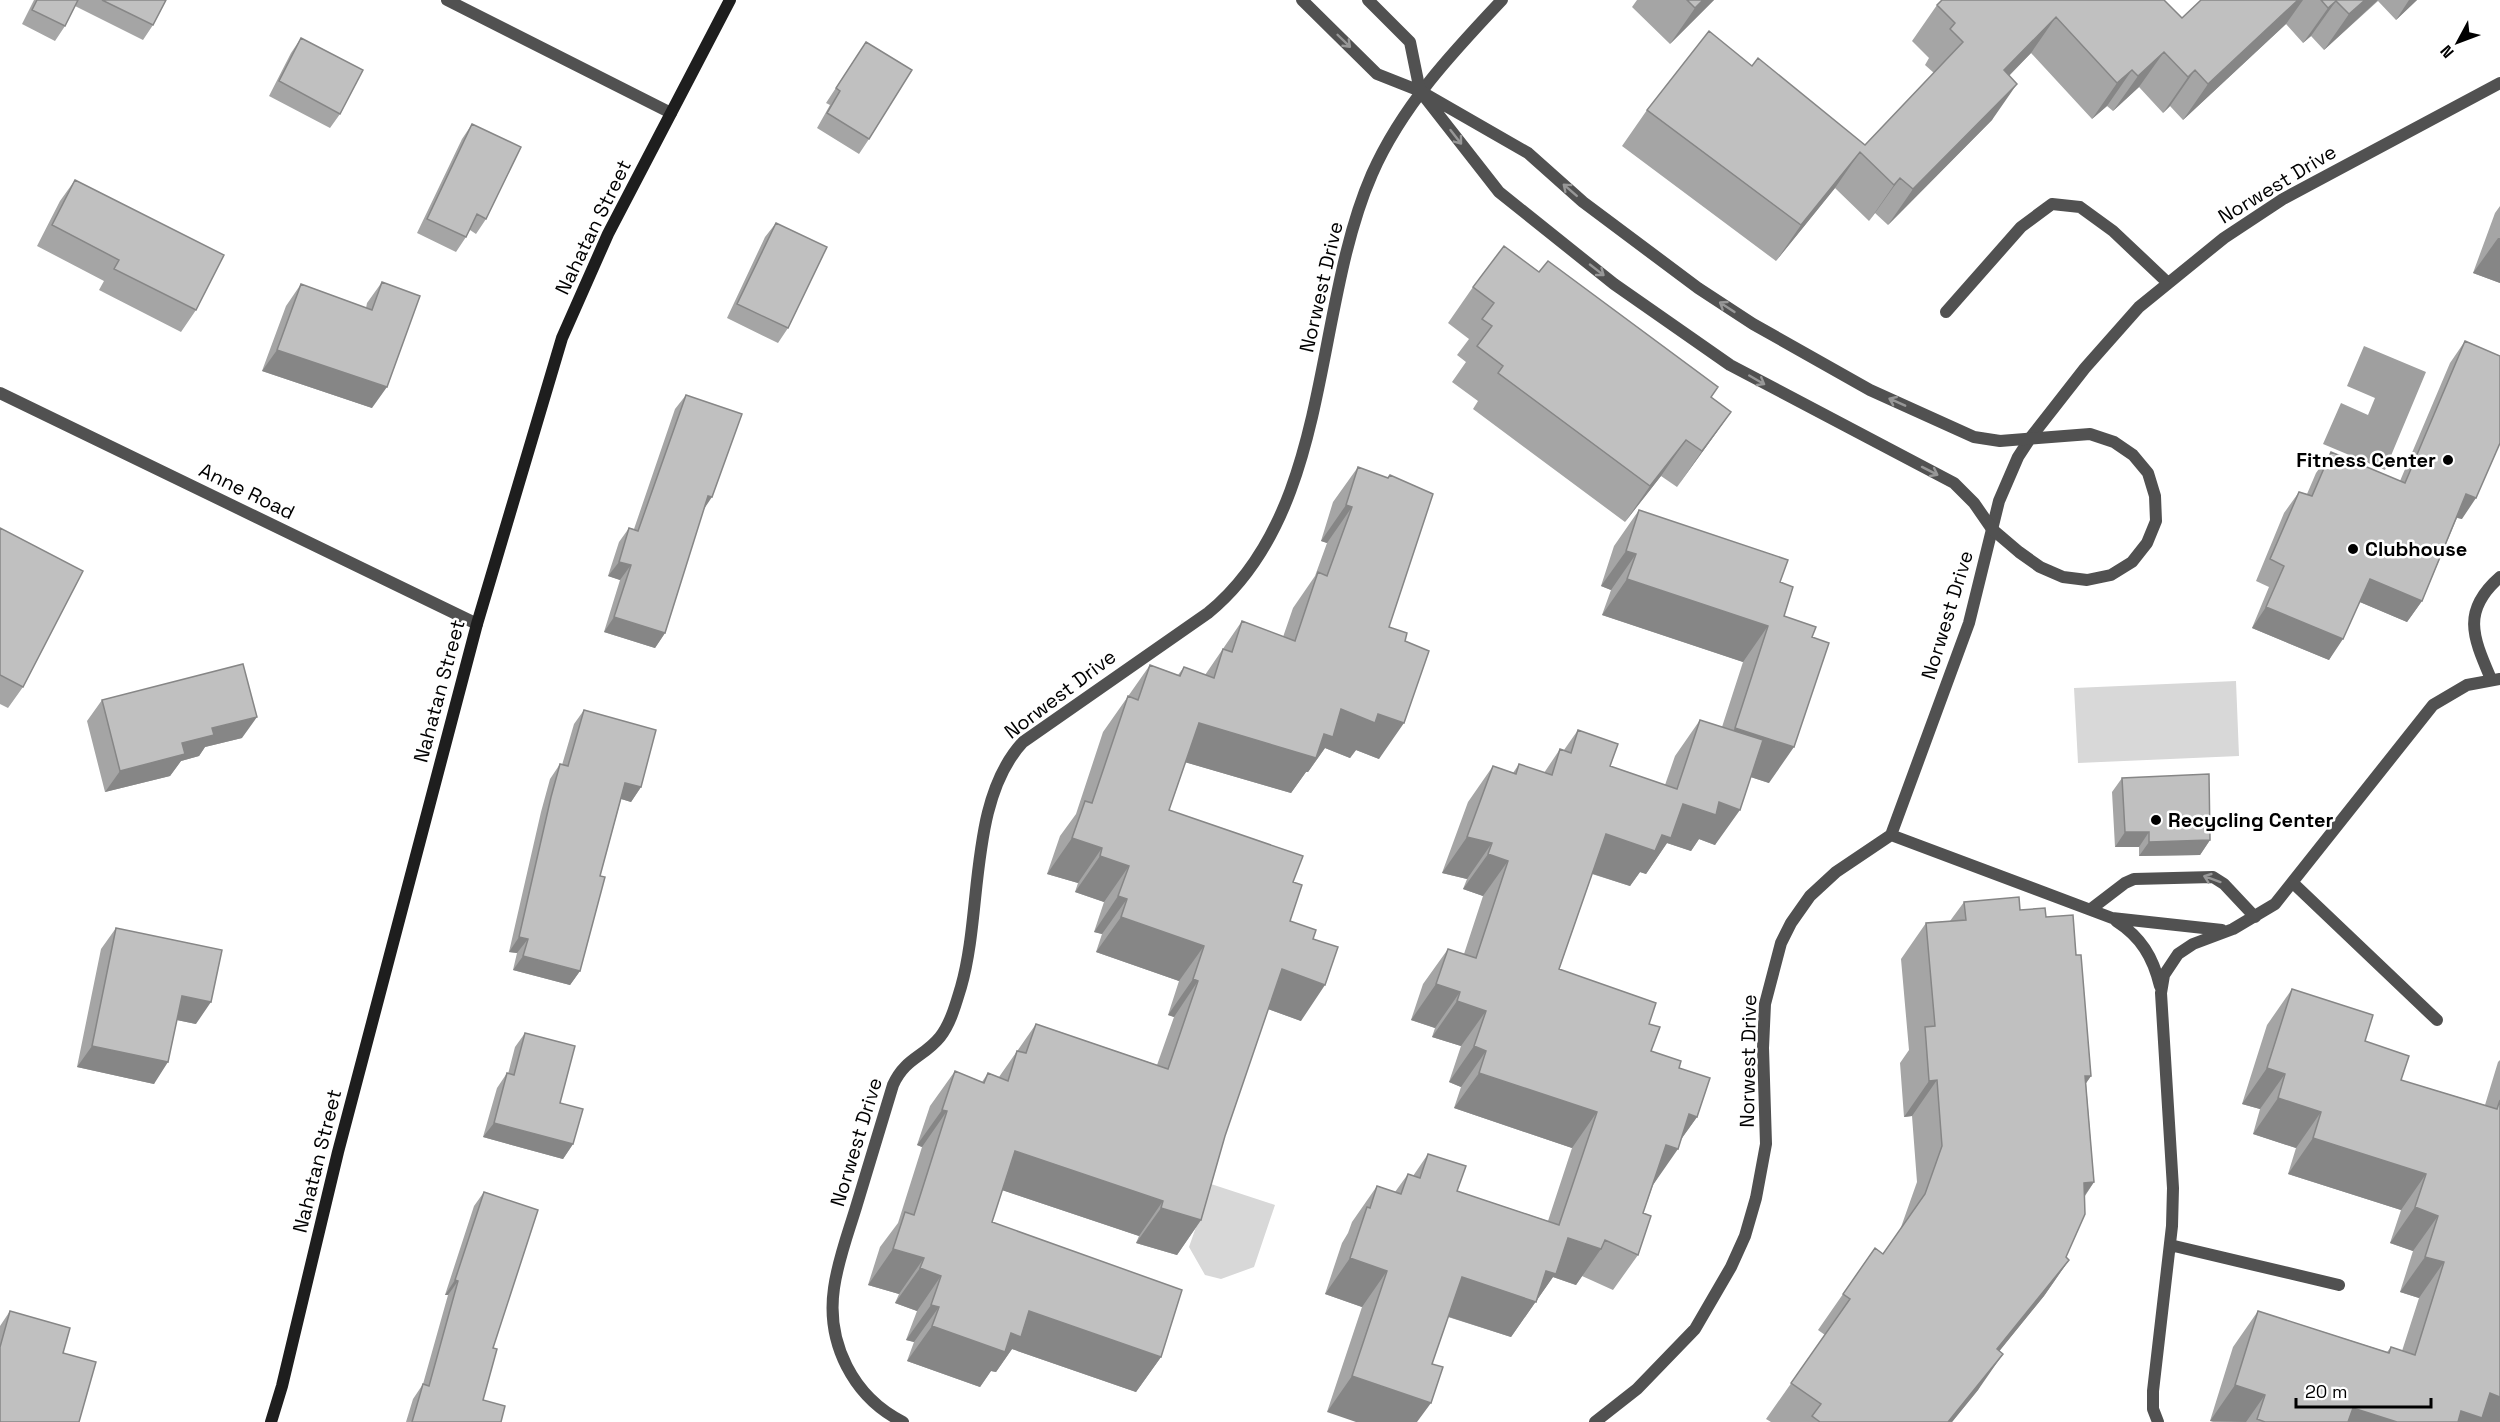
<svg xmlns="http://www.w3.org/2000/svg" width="2500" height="1422" font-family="'Space Grotesk',sans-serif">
  <rect width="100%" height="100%" fill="#fff"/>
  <!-- green -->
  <path fill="#d8d8d8" d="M2236,681L2239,756L2078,763L2074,688Z
    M1211,1184L1275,1205L1254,1267L1221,1279L1205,1275L1189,1247Z"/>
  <!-- water -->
  <path fill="#9f9f9f" d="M2364,346L2426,372L2385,470L2323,444L2341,403L2368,415L2375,398L2347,386Z"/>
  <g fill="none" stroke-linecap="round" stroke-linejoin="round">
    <!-- service -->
    <path stroke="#515151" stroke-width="12" d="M1946,312L2021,227L2052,204L2080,207L2113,231L2168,283
      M2491,679C2473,637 2461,611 2500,577
      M1891,835L2112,918L2222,930
      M2293,883L2437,1020
      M2091,909L2125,883L2134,879L2213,877L2224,884L2255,917
      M2116,921C2141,937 2153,957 2160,986
      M2170,1245L2339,1285
      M903,1422C853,1397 826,1343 834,1288C838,1259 849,1231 857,1204C869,1164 881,1124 893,1085C905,1058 924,1057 940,1037C951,1023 956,1003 961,987C983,911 968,801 1023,742L1208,613C1333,511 1312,311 1372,174C1402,106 1452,53 1502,0
      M1595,1422L1637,1389L1695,1329L1731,1267L1745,1236L1756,1198L1766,1144L1763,1048L1765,1004L1781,943L1791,923L1810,896L1836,872L1891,835L1969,623L1999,501L2018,457L2031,437L2085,368L2139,307L2224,238L2283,199L2500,83
      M2158,1422L2153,1409V1391L2172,1226L2173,1188L2161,993L2164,975L2178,954L2193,944L2233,929L2275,904L2433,705L2467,685L2500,679"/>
    <!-- minor -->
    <path stroke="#515151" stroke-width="12" d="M447,0L671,113
      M1302,0L1377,74L1420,91L1528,153L1583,202L1698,288L1753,324L1870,390L1974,437L2000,441L2090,434L2114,442L2133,455L2148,473L2155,496L2156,521L2147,543L2132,562L2111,575L2087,580L2063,577L2040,567L2019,552L1992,529L1974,503L1954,483L1730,365L1614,284L1499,192L1420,91L1410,42L1368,0
      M0,393L477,624"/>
    <!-- secondary -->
    <path stroke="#1e1e1e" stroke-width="12" d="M271,1422L282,1386L338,1152L477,624L562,338L608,234L730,0"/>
  </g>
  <!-- wall -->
  <path fill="#a5a5a5" d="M34,0H166L153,25L143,40L75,6L65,26L55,41L22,24Z
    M1637,0H1714L1670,44L1632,7Z
    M2201,0H2417L2396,20L2378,1L2324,50L2311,36L2303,43L2286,24L2183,120L2170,106L2163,113L2139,87L2113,111L2107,106L2092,119L2031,53L2009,76L1992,120L1888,225L1875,213L1869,221L1835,188L1776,261L1622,146L1647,110L1752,66L1865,145L1934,73L1925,65L1929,58L1912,41L1937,5L2182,18Z
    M301,38L340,114L330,128L269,96L291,53Z
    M866,42L869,139L859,154L817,128L830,105L826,103Z
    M472,124L486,219L476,234L470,230L466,237L456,252L417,233L462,139Z
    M75,180L196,310L181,332L99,290L104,281L37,246L60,201Z
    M2500,206V283L2473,273L2495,213Z
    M776,223L788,328L778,343L727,318L765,237Z
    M1539,272L1731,412L1677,487L1661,476L1625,522L1473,409L1478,401L1452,382L1466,362L1457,355L1469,339L1448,323L1473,287Z
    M382,282L372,408L262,371L286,306L301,284L366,308L367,303Z
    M2465,341L2462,519L2457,518L2422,601L2407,622L2360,602L2329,660L2252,628L2269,587L2256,581L2284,513L2299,492L2307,494L2316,473L2331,452L2400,481L2450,363Z
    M686,395L703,510L665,633L655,648L604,632L620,580L608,576L619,542L629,528L634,529L675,409Z
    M1358,467L1388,478L1390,475L1389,627L1405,641L1379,759L1356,750L1350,758L1325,748L1308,772H1306L1291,793L1185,762L1169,810L1293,882L1290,921L1313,939L1301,1021L1268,1009L1225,1136L1201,1220L1177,1255L1136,1243L1139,1236L1002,1190L992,1222L1161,1357L1136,1392L1012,1349L996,1372L991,1371L980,1387L907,1361L914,1342L906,1340L917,1311L895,1303L899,1294L868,1285L880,1247L898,1223L922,1147L917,1145L930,1106L955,1071L982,1082L988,1073L999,1077L1036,1024L1157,1065L1174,1017L1168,1015L1179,981L1096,952L1102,934L1094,932L1104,902L1075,892L1078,883L1047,874L1060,836L1076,814L1103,732L1150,665L1178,675L1184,667L1205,675L1242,621L1283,637L1293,608L1315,576L1327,543L1321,541L1333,502Z
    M1639,510L1780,582L1784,616L1769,783L1751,777L1715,845L1699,839L1691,851L1667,843L1646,874L1640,872L1630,886L1592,874L1559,969L1649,1024L1651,1051L1679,1068L1697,1117L1681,1139L1653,1185L1643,1213L1638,1255L1613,1290L1582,1276L1576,1285L1553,1277L1511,1337L1448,1317L1327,1412L1362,1307L1325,1294L1342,1243L1348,1233L1352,1222L1377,1186L1395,1192L1408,1174L1413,1176L1428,1154L1457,1191L1548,1221L1572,1148L1454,1108L1461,1087L1449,1082L1461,1046L1432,1037L1435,1028L1411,1020L1423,984L1448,949L1464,954L1483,896L1463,889L1467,879L1442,873L1468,802L1493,766L1513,773L1519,764L1544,773L1560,749L1564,750L1578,730L1610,766L1665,785L1675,756L1700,720L1722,727L1743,662L1602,615L1611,590L1601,586L1614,546Z
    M0,528L23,687L8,708L0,704Z
    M102,700L242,738L205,747L199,756L181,761L170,776L105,792L87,721Z
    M584,710L641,787L631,802L621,799L600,876L580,971L570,985L513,970L517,953L509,952L541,812L550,779L560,764L562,765L574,724Z
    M2122,778L2210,840L2200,855L2139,856V847H2115L2112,792Z
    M1964,902L2020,910L2046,917L2076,955L2091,1076L2086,1083L2094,1182L2085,1196L2066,1257L2069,1260L2044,1296L1999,1351L1978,1390L1952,1422H1771L1766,1419L1825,1335L1818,1330L1875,1248L1883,1254L1900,1230L1917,1182L1912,1116L1904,1117L1900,1063L1909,1050L1901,959L1926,923L1950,921Z
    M116,928L196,1024L177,1020L154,1084L77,1067L101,949Z
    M2292,989L2365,1041L2401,1080L2485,1105L2498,1062L2500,1060V1422H2213L2210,1421L2233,1347L2258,1311L2387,1352L2391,1347L2402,1351L2419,1298L2400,1292L2413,1251L2390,1243L2401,1210L2288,1174L2296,1148L2253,1134L2260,1109L2242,1104L2267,1025Z
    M525,1033L573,1144L563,1159L483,1137L497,1088L507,1073L508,1074L515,1047Z
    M484,1192L493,1348L483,1400L501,1422H406L413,1399L423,1384L448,1295H445L474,1206Z
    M10,1311L63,1353L0,1422V1326Z"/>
  <!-- shaded-wall -->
  <path fill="#868686" d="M1703,0H1714L1670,44L1695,8Z
    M2298,0H2303L2286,24L2183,120L2208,84Z
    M2365,0H2378L2324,50L2349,14Z
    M2409,0H2417L2396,20Z
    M2336,1L2311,36L2303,43L2328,8Z
    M2056,17L2031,53L1979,106L2004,70Z
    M2164,52L2139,87L2113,111L2138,76Z
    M2132,70L2107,106L2092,119L2117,83Z
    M2195,70L2170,106L2163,113L2188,77Z
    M2017,84L1992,120L1888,225L1913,189Z
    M1860,152L1835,188L1776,261L1801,225Z
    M1900,178L1875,213L1869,221L1894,185Z
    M2498,238H2500V283L2473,273Z
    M277,350L387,387L372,408L262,371Z
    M1731,412L1706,447L1677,487L1702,451Z
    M1686,440L1661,476L1625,522L1650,486Z
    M2466,494L2476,498L2462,519L2451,516Z
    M708,496L712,497L702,512Z
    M1346,505L1352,507L1327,543L1321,541Z
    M1626,551L1636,554L1611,590L1601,586Z
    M619,562L631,565L620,580L608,576Z
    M1627,579L1768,626L1743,662L1602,615Z
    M2370,579L2422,601L2407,622L2355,600Z
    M2266,607L2343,639L2329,660L2252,628Z
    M614,617L665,633L655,648L604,632Z
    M1341,709L1378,714L1404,723L1379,759L1356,750L1350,758L1325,748L1308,772H1306L1291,793L1174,759L1199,723Z
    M257,717L242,738L205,747L199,756L181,761L170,776L105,792L120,771L182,743L212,728Z
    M1735,728L1794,747L1769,783L1710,764Z
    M625,783L641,787L631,802L615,797Z
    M1719,802L1740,810L1715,845L1699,839L1691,851L1667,843L1646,874L1640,872L1630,886L1581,870L1606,834L1683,804Z
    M2125,832H2149L2139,847H2115Z
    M1467,837L1492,843L1467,879L1442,873Z
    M1072,838L1102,848L1078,883L1047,874Z
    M2210,840L2200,855L2139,856L2149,842Z
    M1488,854L1508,861L1483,896L1463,889Z
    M1100,856L1129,866L1104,902L1075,892Z
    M1118,896L1127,899L1102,934L1094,932Z
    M1121,917L1204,946L1179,981L1096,952Z
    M519,937L528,939L517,953L509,952Z
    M523,956L580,971L570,985L513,970Z
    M1282,969L1325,985L1301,1021L1257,1005Z
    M1193,979L1198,981L1174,1017L1168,1015Z
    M1436,984L1460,992L1435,1028L1411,1020Z
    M182,996L211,1002L196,1024L167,1018Z
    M1457,1001L1486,1011L1461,1046L1432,1037Z
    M92,1046L168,1062L154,1084L77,1067Z
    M1474,1046L1486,1051L1461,1087L1449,1082Z
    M2267,1068L2285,1074L2260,1109L2242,1104Z
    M1479,1073L1597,1112L1572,1148L1454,1108Z
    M2085,1076H2091L2066,1112Z
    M1937,1080L1912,1116L1904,1117L1929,1081Z
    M2278,1098L2321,1112L2296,1148L2253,1134Z
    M942,1110L947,1111L922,1147L917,1145Z
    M1689,1114L1697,1117L1675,1148L1678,1149L1653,1185L1666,1145Z
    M494,1123L573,1144L563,1159L483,1137Z
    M2313,1138L2426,1174L2401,1210L2288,1174Z
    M1015,1151L1163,1201L1139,1236L990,1186Z
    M2094,1182L2069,1218L2084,1183Z
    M2415,1207L2438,1216L2413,1251L2390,1243Z
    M1161,1208L1201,1220L1177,1255L1136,1243Z
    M1568,1238L1601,1249L1576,1285L1553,1277L1511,1337L1437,1313L1462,1277Z
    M893,1249L924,1258L899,1294L868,1285Z
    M2425,1257L2444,1262L2419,1298L2400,1292Z
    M1350,1258L1387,1271L1362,1307L1325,1294Z
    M2069,1260L2044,1296L1972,1385L1997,1349Z
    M920,1268L941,1276L917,1311L895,1303Z
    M455,1280L458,1281L448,1295H445Z
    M931,1305L939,1307L914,1342L906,1340Z
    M1029,1311L1161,1357L1136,1392L1012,1349L996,1372L991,1371L980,1387L907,1361L932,1326L1011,1333Z
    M2003,1354L1978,1390L1952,1422H1948Z
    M1352,1376L1431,1403L1417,1422H1356L1327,1412Z
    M2235,1385L2265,1395L2246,1422L2210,1421Z
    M2490,1393L2500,1397V1422H2454L2461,1411Z
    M2353,1408L2397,1422H2343Z"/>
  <!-- building -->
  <path fill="#c0c0c0" stroke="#868686" stroke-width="1.5" d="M37,0H78L65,26L32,10Z
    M102,0H166L153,25Z
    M1687,0H1703L1695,8Z
    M1942,0H2164L2182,18L2201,0H2298L2208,84L2195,70L2188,77L2164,52L2138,76L2132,70L2117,83L2056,17L2004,70L2017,84L1913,189L1900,178L1894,185L1860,152L1801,225L1647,110L1709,31L1752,66L1758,58L1865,145L1963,42L1950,29L1955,23L1937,5Z
    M2321,0H2365L2349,14L2336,1L2328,8Z
    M301,38L363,70L340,114L279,81Z
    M866,42L912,70L869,139L827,113L840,91L836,88Z
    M472,124L521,147L486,219L477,214L466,237L427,219Z
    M75,180L224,255L196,310L114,269L119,260L52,225Z
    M776,223L827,247L788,328L737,304Z
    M1504,246L1539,272L1548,261L1718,387L1711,397L1731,412L1702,451L1686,440L1650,486L1498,373L1503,366L1477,346L1492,326L1482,319L1494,303L1473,287Z
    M382,282L420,296L387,387L277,350L301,284L372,310Z
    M2465,341L2500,356V443L2476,498L2466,494L2422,601L2370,579L2343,639L2266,607L2284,566L2270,559L2299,492L2312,496L2331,452L2405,483Z
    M686,395L742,414L712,497L708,496L665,633L614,617L631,565L619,562L629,528L638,531Z
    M1358,467L1388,478L1390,475L1433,494L1389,627L1407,633L1405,641L1429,651L1404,723L1378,714L1375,723L1341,709L1333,737L1324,734L1316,758L1199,723L1169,810L1303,856L1293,882L1302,885L1290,921L1316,930L1313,939L1338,947L1325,985L1282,969L1225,1136L1201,1220L1161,1208L1163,1201L1015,1151L992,1222L1182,1290L1161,1357L1029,1311L1021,1337L1011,1333L1005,1352L932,1326L939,1307L931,1305L941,1276L920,1268L924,1258L893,1249L905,1212L914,1215L947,1111L942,1110L955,1071L984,1083L988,1073L1008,1081L1017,1051L1026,1053L1036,1024L1168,1069L1198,981L1193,979L1204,946L1121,917L1127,899L1118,896L1129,866L1100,856L1102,848L1072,838L1085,801L1092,803L1128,696L1138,700L1150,665L1180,676L1184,667L1214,678L1223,649L1232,652L1242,621L1295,641L1318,572L1327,576L1352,507L1346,505Z
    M1639,510L1788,560L1780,582L1793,587L1784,616L1816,627L1812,637L1829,643L1794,747L1735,728L1768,626L1627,579L1636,554L1626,551Z
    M0,528L83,571L23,687L0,675Z
    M243,664L257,717L212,728L214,735L182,743L185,754L120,771L102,700Z
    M584,710L656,730L641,787L625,783L600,876L605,877L580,971L523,956L528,939L519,937L551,797L560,764L568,766Z
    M1700,720L1763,740L1740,810L1719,802L1716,815L1683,804L1671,838L1662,835L1655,851L1606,834L1559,969L1656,1003L1649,1024L1660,1027L1651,1051L1681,1061L1679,1068L1710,1078L1697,1117L1689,1114L1678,1149L1666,1145L1643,1213L1651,1216L1638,1255L1605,1240L1601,1249L1568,1238L1556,1274L1546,1271L1536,1302L1462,1277L1432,1364L1443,1367L1431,1403L1352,1376L1387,1271L1350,1258L1367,1207L1370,1208L1377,1186L1401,1194L1408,1174L1420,1178L1428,1154L1466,1166L1457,1191L1559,1225L1597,1112L1479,1073L1486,1051L1474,1046L1486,1011L1457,1001L1460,992L1436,984L1448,949L1476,958L1508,861L1488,854L1492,843L1467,837L1493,766L1516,774L1519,764L1552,775L1560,749L1571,753L1578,730L1618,744L1610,766L1677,789Z
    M2209,774L2210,840L2149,842V832H2125L2122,778Z
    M2019,897L2020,910L2045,908L2046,917L2073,915L2076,955H2081L2091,1076H2085L2094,1182L2084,1183L2085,1214L2066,1257L2069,1260L1997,1349L2003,1354L1948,1422H1820L1812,1416L1821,1404L1791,1383L1850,1299L1843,1294L1875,1248L1883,1254L1925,1194L1942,1146L1937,1080L1929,1081L1925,1027L1935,1026L1926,923L1966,920L1964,902Z
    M116,928L222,950L211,1002L182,996L168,1062L92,1046Z
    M2292,989L2373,1015L2365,1041L2409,1056L2401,1080L2497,1109L2500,1100V1397L2490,1393L2482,1418L2461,1411L2458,1422H2397L2353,1408L2348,1422H2265L2257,1419L2265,1395L2235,1385L2258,1311L2389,1353L2391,1347L2415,1355L2444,1262L2425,1257L2438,1216L2415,1207L2426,1174L2313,1138L2321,1112L2278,1098L2285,1074L2267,1068Z
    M525,1033L575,1046L560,1103L583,1109L573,1144L494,1123L507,1073L514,1075Z
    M484,1192L538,1210L493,1348L497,1349L483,1400L505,1406L501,1422H412L423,1384L429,1386L458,1281L455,1280Z
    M10,1311L70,1328L63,1353L96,1362L79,1422H0V1347Z"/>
  <!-- one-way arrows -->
  <defs><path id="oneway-shaft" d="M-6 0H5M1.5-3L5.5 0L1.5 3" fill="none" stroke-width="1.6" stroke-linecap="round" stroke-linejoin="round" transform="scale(1.5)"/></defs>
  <g stroke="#979797">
    <use href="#oneway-shaft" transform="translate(1344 41) rotate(44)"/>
    <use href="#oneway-shaft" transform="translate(1456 137) rotate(52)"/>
    <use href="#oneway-shaft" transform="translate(1570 190) rotate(-139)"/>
    <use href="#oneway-shaft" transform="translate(1597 270) rotate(38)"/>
    <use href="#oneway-shaft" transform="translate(1727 307) rotate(-147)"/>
    <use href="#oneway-shaft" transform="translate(1757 380) rotate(30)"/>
    <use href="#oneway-shaft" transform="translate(1897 402) rotate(-156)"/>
    <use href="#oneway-shaft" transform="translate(1930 471) rotate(27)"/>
    <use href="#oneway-shaft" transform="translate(2212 879) rotate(-160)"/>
  </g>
  <!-- markers -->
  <g fill="#000" stroke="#fff" stroke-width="2">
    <circle cx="2448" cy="460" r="6"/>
    <circle cx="2353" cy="549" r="6"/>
    <circle cx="2156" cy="820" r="6"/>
  </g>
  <g text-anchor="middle" stroke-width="5" stroke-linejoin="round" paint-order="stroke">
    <!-- street labels -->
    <g font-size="20" fill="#000" stroke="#fff">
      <text transform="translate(2277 184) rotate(-31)" y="7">Norwest Drive</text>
      <text transform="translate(593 227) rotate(-64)" y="7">Nahatan Street</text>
      <text transform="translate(1321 287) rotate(-77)" y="7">Norwest Drive</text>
      <text transform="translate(247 491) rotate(26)" y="7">Anne Road</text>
      <text transform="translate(1947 615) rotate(-73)" y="7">Norwest Drive</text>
      <text transform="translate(439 691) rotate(-75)" y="7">Nahatan Street</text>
      <text transform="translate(1060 694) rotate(-37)" y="7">Norwest Drive</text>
      <text transform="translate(1748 1061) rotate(-89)" y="7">Norwest Drive</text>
      <text transform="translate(856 1142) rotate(-73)" y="7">Norwest Drive</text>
      <text transform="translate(317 1161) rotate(-76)" y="7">Nahatan Street</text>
    </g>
    <!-- poi labels -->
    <g font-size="20" font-weight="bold" fill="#000" stroke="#fff" text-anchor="start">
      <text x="2436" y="467" text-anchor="end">Fitness Center</text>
      <text x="2365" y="556">Clubhouse</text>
      <text x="2168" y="827">Recycling Center</text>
    </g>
  </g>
  <!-- north arrow -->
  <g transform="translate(2458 42) rotate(229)" stroke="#ffffff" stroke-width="4.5" paint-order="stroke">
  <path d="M0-4.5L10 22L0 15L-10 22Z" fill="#000000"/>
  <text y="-9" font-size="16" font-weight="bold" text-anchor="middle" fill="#000000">N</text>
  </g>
  <!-- scale -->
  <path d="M2296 1398v9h135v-9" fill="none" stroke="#000000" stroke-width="3"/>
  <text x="2305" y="1398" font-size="18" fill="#000000" stroke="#ffffff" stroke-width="4.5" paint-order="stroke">20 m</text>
</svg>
